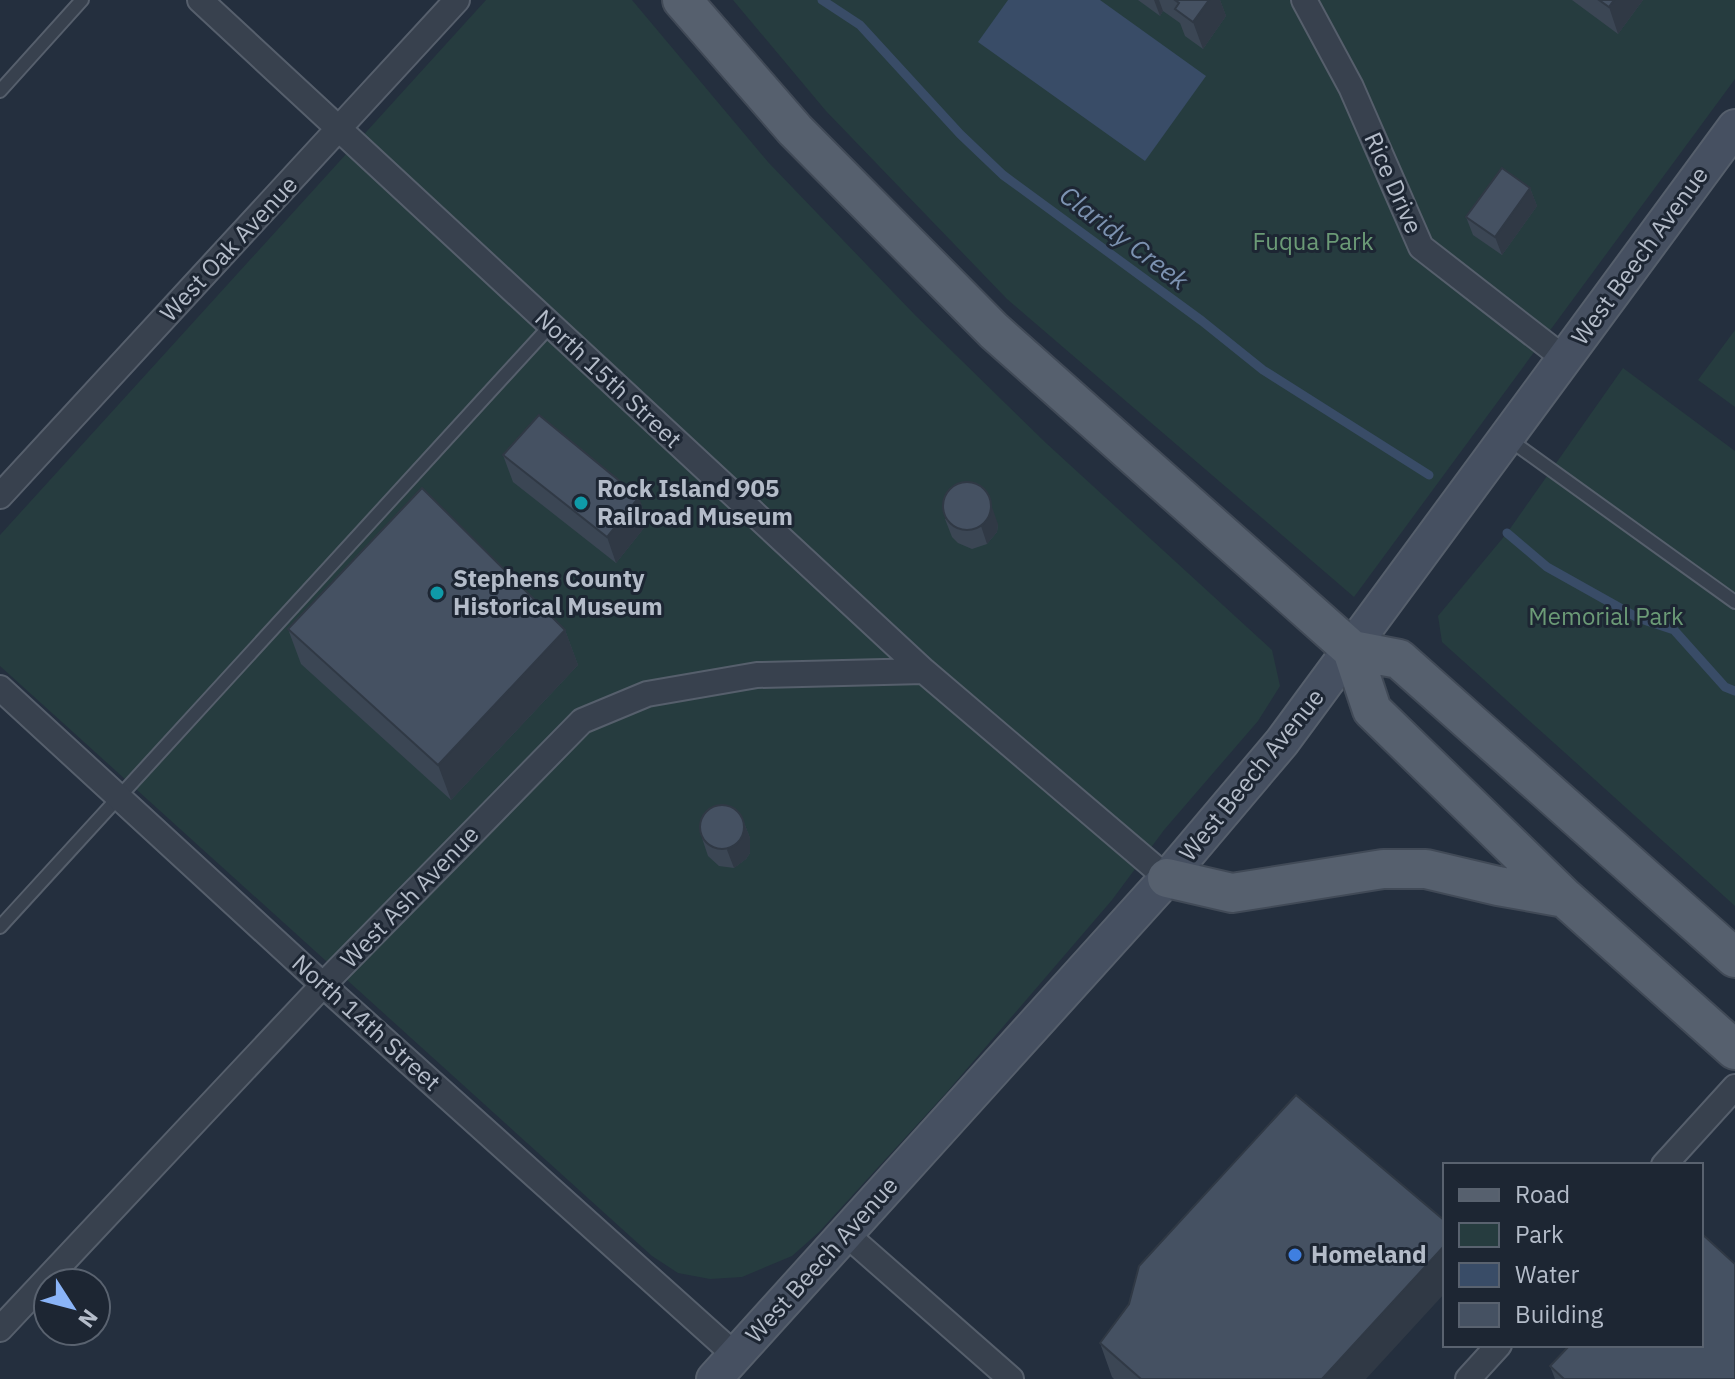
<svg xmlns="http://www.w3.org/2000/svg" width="1735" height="1379" font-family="'IBM Plex Sans',sans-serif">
  <rect width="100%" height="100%" fill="#242f3e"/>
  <!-- green -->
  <path fill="#263c3f" d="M486,0H632L768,162L915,315L1046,443L1272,650L1280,686L1258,721L1164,830L1112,900L947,1092L819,1232L792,1256L742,1277L710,1279L678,1273L652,1256L0,666V535Z
    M733,0H1735V79L1354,597L1007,299L826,111Z
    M1735,330V407L1698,380Z
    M1623,368L1735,451V906L1442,642L1438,616L1507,533Z"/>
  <!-- water -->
  <path fill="#394c67" d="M1008,0H1100L1206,76L1145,161L978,42Z"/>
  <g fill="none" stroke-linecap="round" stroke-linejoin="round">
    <!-- stream -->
    <path stroke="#394c67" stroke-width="9" d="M822,0L860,25L960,134L1003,175L1202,321L1263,370L1429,475
      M1507,533L1547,567L1638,618L1674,630L1725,687L1735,691"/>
    <defs>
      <path id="lane" d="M0,91L82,0
        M1507,438L1735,602
        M0,927L550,326"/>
      <path id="street" d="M200,0L924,671L1167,878
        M1304,0L1351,87L1421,247L1565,359
        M0,496L457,0
        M0,688L323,985L735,1355
        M1664,1165L1735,1087
        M846,1234L1011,1379
        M0,1329L323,985L582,721L647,694L757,675L924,671
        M1468,1379L1499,1345"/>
      <path id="secondary" d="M714,1379L1167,878L1282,742L1735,127"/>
      <path id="primary" d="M682,0L795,130L994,331L1352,650L1399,659L1735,958
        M1352,650L1372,710L1565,898L1735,1050
        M1167,878L1232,893L1383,869H1426L1498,886L1565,898"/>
    </defs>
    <!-- lane casing -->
    <use href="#lane" stroke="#565f6c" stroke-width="16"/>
    <!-- street casing -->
    <use href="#street" stroke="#565f6c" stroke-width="28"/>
    <!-- secondary casing -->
    <use href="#secondary" stroke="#565f6c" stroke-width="38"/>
    <!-- primary casing -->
    <use href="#primary" stroke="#414a57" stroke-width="42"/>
    <!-- lane -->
    <use href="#lane" stroke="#38414e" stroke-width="12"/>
    <!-- street -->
    <use href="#street" stroke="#38414e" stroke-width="24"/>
    <!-- secondary -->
    <use href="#secondary" stroke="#465061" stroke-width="34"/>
    <!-- primary -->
    <use href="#primary" stroke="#56606e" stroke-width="38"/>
  </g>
  <!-- wall -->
  <path fill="#3b4654" d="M1138,0H1220L1226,16L1203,49L1185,36L1180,23L1163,11L1160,16Z
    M1572,0H1643L1618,34Z
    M1530,188L1537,206L1502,255L1473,235L1466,217Z
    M503,455L648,523L616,563L513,482Z
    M945,519L998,524L997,532L987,544L972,549L958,543L952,537Z
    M288,629L565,630L578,665L451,800L301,664Z
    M743,820L750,838V853L746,859L734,868L719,866L708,856L702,838Z
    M1100,1343L1366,1379H1114L1112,1377Z
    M1550,1366L1735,1379H1555Z"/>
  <!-- shaded-wall -->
  <path fill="#303945" d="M1154,0H1159L1163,11L1160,16Z
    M1209,0H1220L1226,16L1203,49L1193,22Z
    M1614,0H1643L1618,34L1609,7Z
    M1530,188L1537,206L1502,255L1495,237Z
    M986,490L998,524L997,532L987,544L981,526Z
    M639,497L648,523L616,563L607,537Z
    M565,630L578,665L451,800L438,765Z
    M743,820L750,838V853L746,859L734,868L727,850Z
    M1445,1245V1293L1366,1379H1322Z"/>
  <!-- building -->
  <path fill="#455162" stroke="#303945" stroke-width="2" d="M1175,0H1209L1193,22L1175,9L1179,3Z
    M1599,0H1614L1609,7Z
    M1502,168L1530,188L1495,237L1466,217Z
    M539,415L639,497L607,537L503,455Z
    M943 506a24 24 0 1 1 48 0a24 24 0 1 1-48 0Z
    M422,488L565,630L438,765L288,629Z
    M700 827a22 22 0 1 1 44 0a22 22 0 1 1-44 0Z
    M1296,1095L1445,1221V1245L1322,1379H1141L1100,1343L1129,1304L1139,1266Z
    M1701,1233L1735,1264V1379H1564L1550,1366L1570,1345H1701Z"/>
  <!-- markers -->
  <g fill="#0f9aa8" stroke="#1d2633" stroke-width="3">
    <circle cx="581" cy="503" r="8"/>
    <circle cx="437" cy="593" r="8"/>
  </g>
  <circle fill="#3f7fe0" stroke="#1d2633" stroke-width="3" cx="1295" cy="1255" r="8"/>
  <g text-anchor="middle" stroke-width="6" stroke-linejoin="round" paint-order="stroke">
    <!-- street labels -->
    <g font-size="24" fill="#b4bcc9" stroke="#1d2633">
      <text transform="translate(1393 183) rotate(66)" y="8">Rice Drive</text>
      <text transform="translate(229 249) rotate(-47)" y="8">West Oak Avenue</text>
      <text transform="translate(1640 256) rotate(-54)" y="8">West Beech Avenue</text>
      <text transform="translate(608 379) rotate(43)" y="8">North 15th Street</text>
      <text transform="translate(1252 775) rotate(-51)" y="8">West Beech Avenue</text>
      <text transform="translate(410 897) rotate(-46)" y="8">West Ash Avenue</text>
      <text transform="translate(366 1023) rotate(42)" y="8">North 14th Street</text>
      <text transform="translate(822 1260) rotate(-48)" y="8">West Beech Avenue</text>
    </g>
    <!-- park labels -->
    <g font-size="24" fill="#6b9a76" stroke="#1d2633">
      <text x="1313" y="250">Fuqua Park</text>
      <text x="1606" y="625">Memorial Park</text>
    </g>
    <!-- poi labels -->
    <g font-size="24" font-weight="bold" fill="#b4bcc9" stroke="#1d2633" text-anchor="start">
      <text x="597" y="497">Rock Island 905<tspan x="597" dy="28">Railroad Museum</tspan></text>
      <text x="453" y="587">Stephens County<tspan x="453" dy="28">Historical Museum</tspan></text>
      <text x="1311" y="1263">Homeland</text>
    </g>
    <!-- water labels -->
    <g font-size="26" font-style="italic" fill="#7c92b1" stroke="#1d2633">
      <text transform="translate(1124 238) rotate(37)" y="9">Claridy Creek</text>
    </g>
  </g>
  <!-- legend -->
  <rect x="1443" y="1163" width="260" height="184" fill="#1d2633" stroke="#59626f" stroke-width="2"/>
  <rect x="1459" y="1189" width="40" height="12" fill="#56606e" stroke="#59626f" stroke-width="2"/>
  <text x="1515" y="1203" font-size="24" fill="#b4bcc9">Road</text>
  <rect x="1459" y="1223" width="40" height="24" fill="#263c3f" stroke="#59626f" stroke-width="2"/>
  <text x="1515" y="1243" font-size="24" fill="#b4bcc9">Park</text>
  <rect x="1459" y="1263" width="40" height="24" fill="#394c67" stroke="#59626f" stroke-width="2"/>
  <text x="1515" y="1283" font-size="24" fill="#b4bcc9">Water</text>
  <rect x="1459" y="1303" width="40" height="24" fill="#455162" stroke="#59626f" stroke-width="2"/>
  <text x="1515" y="1323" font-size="24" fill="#b4bcc9">Building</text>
  <!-- north arrow -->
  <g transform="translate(72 1307) rotate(126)"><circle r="38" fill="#1d2633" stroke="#59626f" stroke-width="2"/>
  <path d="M0-6L14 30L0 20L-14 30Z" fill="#8ab4f8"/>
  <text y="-12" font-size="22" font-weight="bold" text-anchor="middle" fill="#b4bcc9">N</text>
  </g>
</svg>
